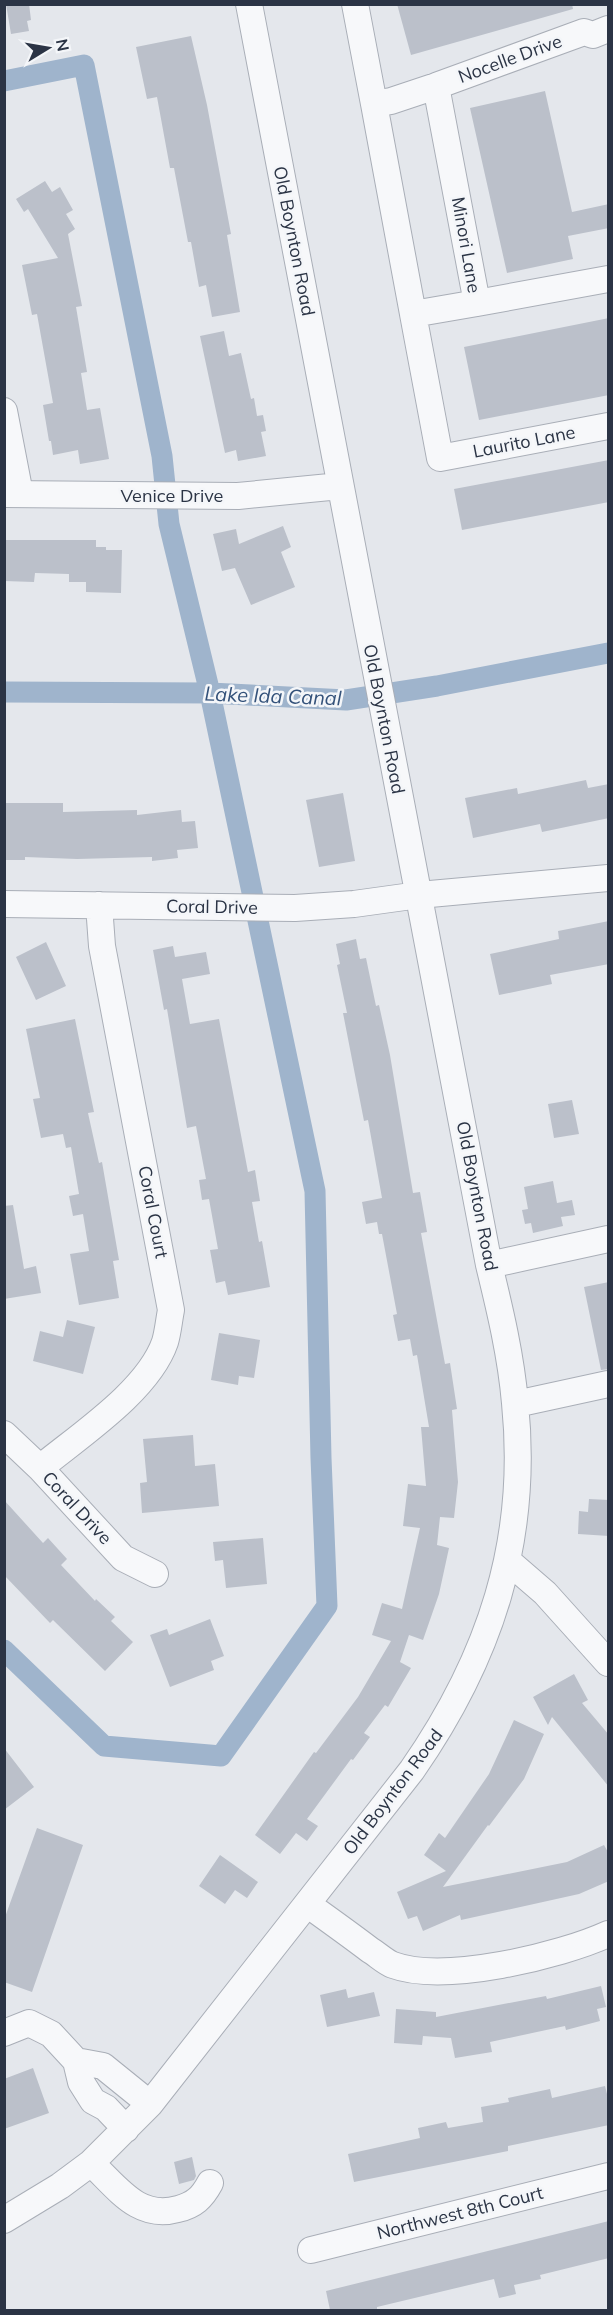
<svg xmlns="http://www.w3.org/2000/svg" width="613" height="2315" font-family="Mulish,sans-serif">
  <rect width="100%" height="100%" fill="#e4e7ec"/>
  <g fill="none" stroke-linecap="round" stroke-linejoin="round">
    <!-- canal -->
    <path stroke="#9fb4cc" stroke-width="21" d="M4,81L84,65L162,456L169,524L210,693L315,1191L321,1458L327,1606L221,1756L104,1746L4,1650
      M4,692L210,693L346,700L437,686L608,653"/>
  </g>
  <!-- building -->
  <path fill="#bbc0ca" d="M6,4H29L31,20L27,21L29,31L11,34Z
    M397,4H572L573,9L411,55Z
    M191,36L207,105L231,234L227,235L240,312L212,317L206,285L199,287L191,242H188L174,168H170L157,97L147,99L136,47Z
    M545,91L572,212L609,204V228L568,236L573,259L507,273L470,108Z
    M45,181L52,192L60,187L73,210L66,214L75,229L68,234L82,306L76,307L87,372L81,373L87,410L100,408L109,459L80,464L78,450L53,455L51,441H49L43,405L53,403L37,314L32,315L22,265L58,258L28,209L24,212L16,199Z
    M609,318V395L479,420L464,347Z
    M224,331L229,356L241,353L251,399L254,398L257,416L263,415L266,431L261,432L266,456L238,461L236,450L225,453L200,336Z
    M609,460V502L462,530L454,489Z
    M283,526L291,547L281,552L295,587L251,605L235,568L222,571L213,534L236,529L239,544Z
    M4,540H96V547H106V550H122L121,593L86,592V582H69V574L35,573L34,582L4,581Z
    M586,780L588,788L609,784V818L542,832L540,824L473,838L465,798L517,788L518,794Z
    M343,793L355,861L319,867L306,800Z
    M4,803H63V812L137,810V815L181,810L182,822L195,821L198,848L177,850L178,858L152,861V857L77,859L25,857V860H4Z
    M609,921V964L550,975L552,984L499,995L490,954L559,939L558,931Z
    M356,939L360,959L366,958L376,1006L379,1005L390,1055L413,1193L420,1192L427,1232L421,1233L445,1364L450,1363L457,1409L452,1410L458,1482L454,1518L440,1517L437,1545L449,1548L439,1594L423,1640L409,1635L400,1662L411,1668L388,1707L385,1705L364,1733L370,1737L353,1760L351,1759L307,1819L318,1826L307,1841L296,1833L280,1854L255,1835L314,1752L316,1753L358,1697L391,1641L372,1635L382,1603L402,1609L420,1528L403,1526L408,1484L426,1486L421,1427H429L417,1355L413,1356L410,1339L398,1341L393,1315L397,1314L382,1234H379L377,1222L366,1224L362,1202L382,1198L368,1120L364,1121L343,1013H347L337,965L340,964L336,944Z
    M46,942L66,986L36,1000L16,957Z
    M173,946L175,957L206,952L210,974L182,979L190,1024L219,1019L248,1172L255,1170L260,1201L252,1202L259,1242L262,1241L270,1287L228,1295L225,1281L216,1283L210,1250L218,1249L209,1199L202,1200L199,1180L206,1179L196,1126L187,1128L167,1009L164,1010L153,950Z
    M75,1019L94,1112L88,1113L99,1163L102,1162L119,1260L113,1261L119,1298L79,1305L70,1254L89,1251L83,1214L73,1216L69,1196L79,1194L71,1147L66,1148L63,1134L41,1138L33,1099L40,1098L26,1029Z
    M572,1100L579,1134L554,1138L548,1104Z
    M553,1181L557,1203L572,1200L575,1215L561,1217L563,1226L533,1233L531,1223L525,1224L522,1210L528,1209L524,1187Z
    M13,1205L24,1269L36,1266L41,1293L4,1299V1206Z
    M609,1282V1369L601,1370L584,1287Z
    M67,1320L95,1327L83,1374L33,1361L40,1331L63,1337Z
    M219,1333L260,1340L254,1378L239,1376L238,1385L211,1380Z
    M193,1435L195,1466L215,1464L219,1506L142,1513L140,1483L147,1482L143,1439Z
    M589,1499L609,1500V1536L578,1534L579,1511L588,1512Z
    M4,1500L43,1543L48,1538L67,1559L61,1565L95,1601L96,1599L115,1617L111,1621L133,1642L105,1671L53,1620L50,1623L4,1575Z
    M263,1538L267,1584L226,1588L223,1560L215,1561L213,1542Z
    M210,1619L224,1656L211,1661L214,1670L170,1687L150,1635L167,1629L169,1635Z
    M574,1674L588,1700L582,1703L609,1735V1787L552,1717L548,1725L533,1697Z
    M514,1720L544,1734L524,1779L489,1826L488,1825L443,1887L567,1862L604,1845L609,1854V1881L579,1894L461,1920L460,1915L423,1931L417,1916L408,1919L397,1892L446,1871L424,1855L439,1833L445,1838L489,1774Z
    M4,1748L34,1787L4,1810Z
    M37,1828L83,1845L32,1992L4,1982V1920Z
    M220,1855L258,1882L247,1898L235,1890L225,1904L199,1886Z
    M601,1986L606,2007L597,2009L600,2021L566,2030L565,2026L490,2042L492,2052L455,2058L451,2038L423,2036L422,2045L394,2043L396,2009L436,2012V2017L546,1996L547,1999Z
    M346,1989L348,1998L374,1992L380,2016L327,2027L320,1995Z
    M33,2068L49,2113L4,2129V2079Z
    M605,2086L609,2102V2125L508,2146V2151L354,2182L348,2154L420,2138L418,2128L446,2122L448,2128L483,2122L481,2107L509,2102L508,2098L550,2089L552,2098Z
    M192,2157L196,2176L194,2180L179,2184L174,2162Z
    M609,2221V2258L540,2275L541,2279L514,2285L516,2294L499,2298L494,2279L377,2307V2310H330L326,2291Z"/>
  <g fill="none" stroke-linecap="round" stroke-linejoin="round">
    <defs>
      <path id="minor" d="M355,4L374,104
        M436,86L477,303L413,314L440,458L608,426
        M477,303L608,279
        M413,314L374,104L391,101L436,86L584,32L593,35L608,29
        M4,411L20,494
        M4,494L238,496L340,486
        M4,904L295,908L354,904L419,895L608,878
        M489,1265L608,1239
        M516,1404L608,1384
        M4,1434L40,1468L123,1558L155,1574
        M40,1468C80,1435 148,1391 165,1342C168,1332 169,1320 171,1310L102,946L99,905
        M508,1561L545,1593L608,1663
        M307,1904C328,1919 349,1934 370,1950C377,1954 385,1962 393,1965C444,1984 560,1956 608,1934
        M4,2033L29,2023L51,2034L76,2061L81,2082L93,2101L106,2108L126,2129
        M76,2061L103,2066L150,2104
        M91,2163C118,2188 138,2220 178,2209C194,2205 202,2198 210,2183
        M4,2220L60,2186L91,2163L150,2104L412,1770C490,1658 529,1541 515,1403C511,1356 500,1310 489,1265L249,4
        M311,2250L608,2176"/>
    </defs>
    <!-- minor casing -->
    <use href="#minor" stroke="#a9aeb7" stroke-width="28"/>
    <!-- minor -->
    <use href="#minor" stroke="#f7f8fa" stroke-width="26"/>
  </g>
  <g text-anchor="middle" stroke-width="5" stroke-linejoin="round" paint-order="stroke">
    <!-- street labels -->
    <g font-size="18" fill="#2b3445" stroke="#f4f6f9">
      <text transform="translate(510 59) rotate(-20)" y="6">Nocelle Drive</text>
      <text transform="translate(294 241) rotate(79)" y="6">Old Boynton Road</text>
      <text transform="translate(466 245) rotate(80)" y="6">Minori Lane</text>
      <text transform="translate(524 442) rotate(-11)" y="6">Laurito Lane</text>
      <text x="172" y="502">Venice Drive</text>
      <text transform="translate(384 719) rotate(79)" y="6">Old Boynton Road</text>
      <text transform="translate(212 907) rotate(1)" y="6">Coral Drive</text>
      <text transform="translate(477 1196) rotate(79)" y="6">Old Boynton Road</text>
      <text transform="translate(153 1212) rotate(79)" y="6">Coral Court</text>
      <text transform="translate(77 1508) rotate(47)" y="6">Coral Drive</text>
      <text transform="translate(393 1792) rotate(-53)" y="6">Old Boynton Road</text>
      <text transform="translate(460 2213) rotate(-14)" y="6">Northwest 8th Court</text>
    </g>
    <!-- water labels -->
    <g font-size="20" font-style="italic" fill="#34527a" stroke="#f4f6f9">
      <text transform="translate(273 696) rotate(2)" y="7">Lake Ida Canal</text>
    </g>
  </g>
  <!-- border -->
  <rect width="613" height="2315" fill="none" stroke="#2b3445" stroke-width="12"/>
  <!-- north arrow -->
  <g transform="translate(48 48) rotate(79)" stroke="#f4f6f9" stroke-width="4.5" paint-order="stroke">
  <path d="M0-4.5L10 22L0 15L-10 22Z" fill="#2b3445"/>
  <text y="-9" font-size="16" font-weight="bold" text-anchor="middle" fill="#2b3445">N</text>
  </g>
</svg>
